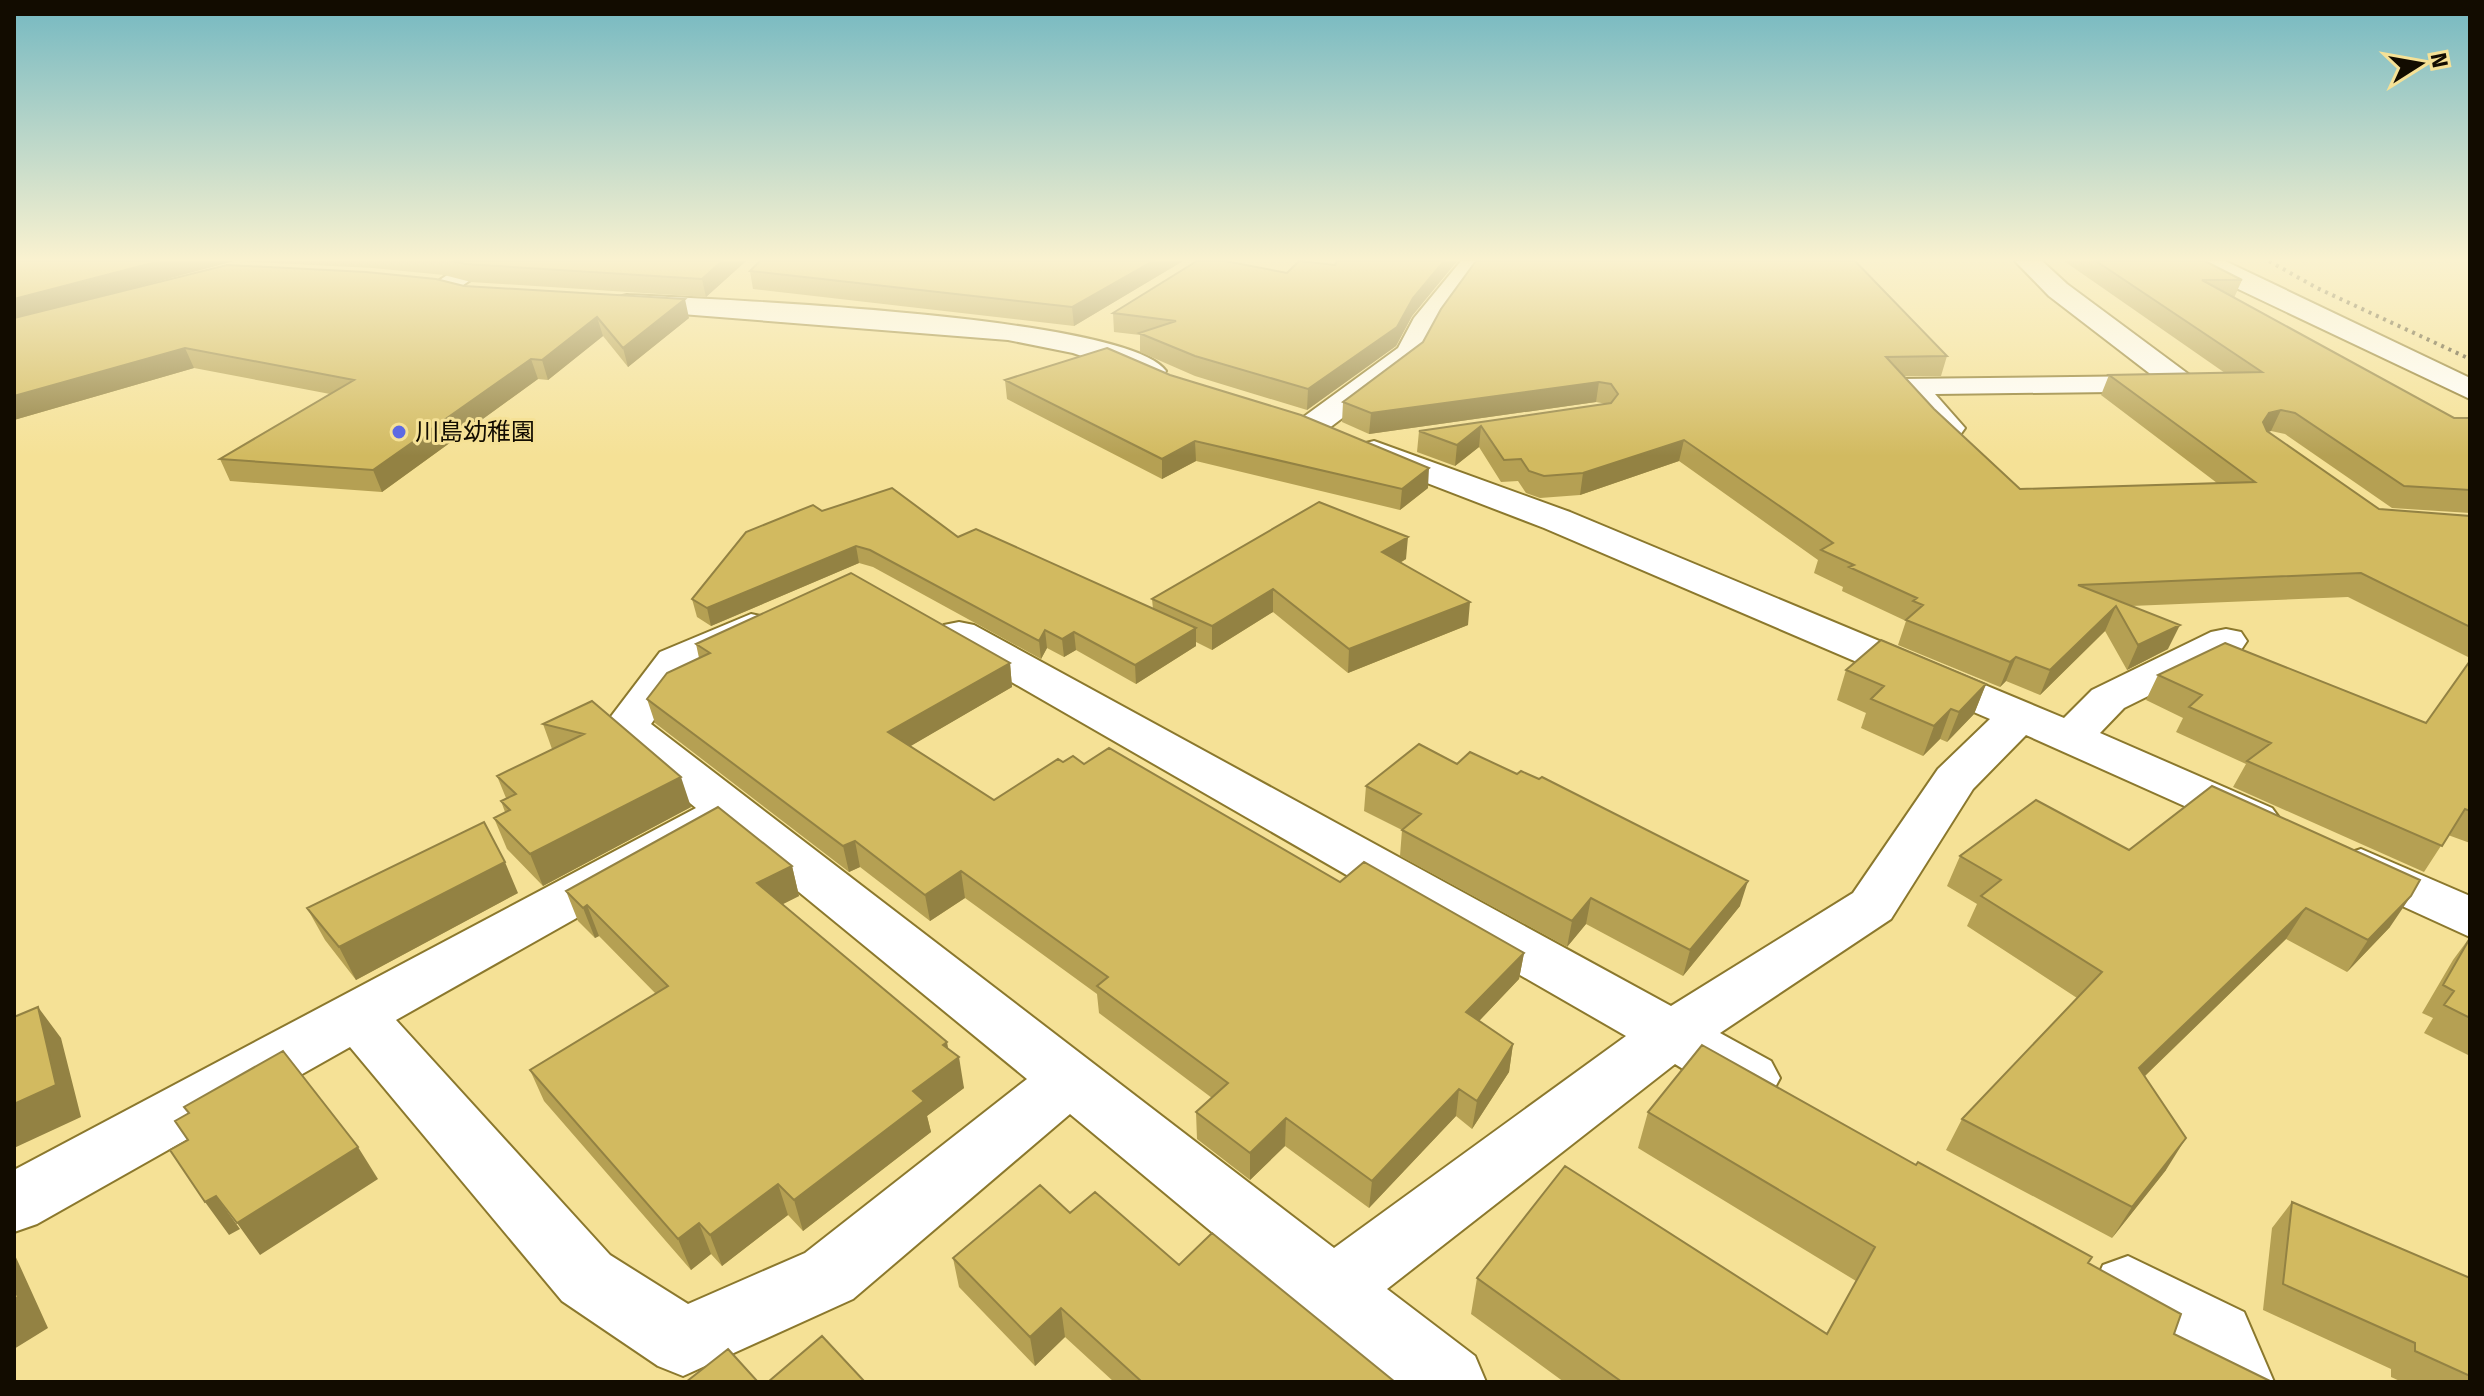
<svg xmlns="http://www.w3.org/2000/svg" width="2484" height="1396" font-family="'Fira Sans','Noto Sans JP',sans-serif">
  <rect width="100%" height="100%" fill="#f5e196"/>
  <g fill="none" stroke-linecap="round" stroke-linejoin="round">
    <defs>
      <path id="street" d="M468,261H498L453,292H435L431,286Z
        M1461,261H1486L1437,326L1420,359L1324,432L1313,435L1302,432L1297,425L1302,418L1398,348L1414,318Z
        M2015,261H2042L2067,284L2195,379L2199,385L2195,391L1935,394L1965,428L1960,435C1932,442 1916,410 1898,391L1894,385L1898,379L2153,376L2049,296Z
        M2195,261H2225L2470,378V399L2234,287Z
        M627,295C709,299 1127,315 1166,371L1162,377L1151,380L1073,353L1008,340L618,309L614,303L618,297Z
        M1374,441L1570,512L2064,718L2092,690L2211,632L2226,629L2241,632L2247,641L2241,650L2124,708L2100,733L2272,808L2280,819L2272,830L2255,835L2238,830L2026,735L1973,789L1891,919L1720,1033L1771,1061L1780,1078L1771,1095C1733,1108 1708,1084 1675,1064L1387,1289L1475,1356L1486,1382H1392L1070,1114L853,1299L683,1376L658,1366L562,1301L350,1047L37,1224L14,1232V1170L696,808L610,737L603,727L660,652L751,614L765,617L771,626L765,635L690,670L651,724L1334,1248L1626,1036L944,643L938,634L944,625L959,622L974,625L1671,1006L1853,893L1938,769L1990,719L1544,528L1362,458L1357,451L1362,444ZM727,833L1027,1079L805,1253L688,1304L610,1255L396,1020Z
        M2361,849L2470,896V937L2343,879L2335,867L2343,855Z
        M2128,1256L2244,1312L2274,1382H2200L2192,1359L2103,1311L2093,1288L2103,1265Z"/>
    </defs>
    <!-- street casing -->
    <use href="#street" stroke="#8b782d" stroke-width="4"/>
    <!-- street -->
    <use href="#street" fill="#fff" fill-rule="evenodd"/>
    <!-- rail -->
    <path stroke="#463d22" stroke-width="4" stroke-dasharray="3 5" stroke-linecap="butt" d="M2269,261L2317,288L2470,359"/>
  </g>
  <!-- wall -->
  <path fill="#b5a053" d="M14,261H234L114,293L464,286L689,318L628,367L603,336L548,380L538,379L382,492L230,481L220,459L330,394L194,368L14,420Z
    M235,261H746L706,297L471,282L444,275L373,268Z
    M1183,261L1074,326L753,289L750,271Z
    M1337,261H1457L1412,316L1396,346L1307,410L1195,376L1140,352V335L1114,332L1113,313L1287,273L1335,265Z
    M2064,261H2205L2242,280L2234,298L2454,418H2470V513L2392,508L2285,434L2271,431L2268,432L2379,509L2470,516V658L2348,597L2131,606L2168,649L2127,670L2105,631L2040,695L2006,681L2000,687L1898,645L1906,621L1842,591L1843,587L1814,573L1818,560L1679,461L1580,495L1540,498L1526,493L1518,481L1501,482L1479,447L1455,466L1417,452L1419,431L1607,404L1596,402L1369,434L1342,422L1343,402L1423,342L1947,356L1941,376H1904L1934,409L2020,489L2217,483L2101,395L2109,375L2225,373Z
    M1005,380L1428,488L1400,510L1196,461L1162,479L1007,399Z
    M822,511L958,537L1153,609L1152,599L1406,559L1400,563L1468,625L1348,673L1273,612L1212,650L1196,642V646L1136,684L1076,650L1064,657L1047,648L1041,659L873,567L859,563L711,626L697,617L692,599Z
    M696,644L1010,663L1012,687L910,746L994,800L1063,762L1084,764L1340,882L1524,953L1519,979L1479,1021L1513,1044L1509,1072L1472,1129L1456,1116L1369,1208L1285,1146L1250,1180L1197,1139L1196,1112L1212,1098L1099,1013L1097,994L965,898L930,921L860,867L849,872L655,723L647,699L699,658Z
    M2470,661V843L2448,835L2424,872L2233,787L2246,764L2176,732L2183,718L2146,700L2158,675L2426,723Z
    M1846,670L1986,684L1974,714L1947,742L1940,739L1923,756L1861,728L1866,713L1837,700Z
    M592,701L691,807L543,886L507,849L494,818L505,812L501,801L506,798L497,776L552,749L543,724Z
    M1457,764L1517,774L1740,906L1683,976L1586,924L1567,947L1400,856L1402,830L1364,811L1366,786Z
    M2129,850L2390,927L2347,972L2286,939L2145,1076L2166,1170L2112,1238L1946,1150L1962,1119L2077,998L1967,926L1977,904L1947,886L1960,856Z
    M792,866L799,896L783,904L948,1049L964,1088L927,1116L931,1132L803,1231L788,1215L722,1266L711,1254L691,1270L544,1101L530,1070L656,994L599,936L595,938L578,921L566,891Z
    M518,893L356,980L325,940L307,908Z
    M2470,937V1056L2424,1033L2433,1018L2422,1013L2453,960Z
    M1648,1112L1916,1165L2092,1257L2088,1263L2174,1334L2272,1382H1564L1471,1314L1477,1278L1827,1334L1856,1281L1638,1148Z
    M2292,1202L2470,1278V1382H2402L2391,1377V1369L2263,1310L2272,1228Z
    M1070,1213L1179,1265L1395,1382H1114L1065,1337L1035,1366L959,1287L953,1258Z"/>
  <!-- shaded-wall -->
  <path fill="#938243" d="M160,261H234L14,320V299Z
    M722,261H746L706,297L702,279Z
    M1153,261H1183L1074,326L1072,307Z
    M1444,261H1457L1412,316L1396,346L1307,410L1308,389L1413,298Z
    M685,299L689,318L628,367L623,348Z
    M597,317L603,336L548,380L542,360Z
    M185,348L194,368L14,420V396Z
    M531,359L538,379L382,492L373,470Z
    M1599,382L1596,402L1369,434L1371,413Z
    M2281,410L2271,431L2259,434L2263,422L2269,413Z
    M1481,426L1479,447L1455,466L1457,445Z
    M1684,440L1679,461L1580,495L1583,473Z
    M1195,441L1196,461L1162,479V459Z
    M1429,468L1428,488L1400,510L1402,489Z
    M1408,537L1406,559L1380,574L1382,552Z
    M856,546L859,563L711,626L707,608Z
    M1273,589V612L1212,650V626Z
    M1470,602L1468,625L1348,673L1349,649Z
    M2116,606L2105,631L2040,695L2050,670Z
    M2180,625L2168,649L2127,670L2138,645Z
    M1196,628V646L1136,684L1135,665Z
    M1045,630L1047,648L1041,659L1039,641Z
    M1074,632L1076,650L1064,657L1062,639Z
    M2016,657L2006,681L2000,687L2010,662Z
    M1010,663L1012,687L892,757L888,732Z
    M1986,684L1974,714L1947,742L1959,712Z
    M1951,709L1940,739L1923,756L1934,726Z
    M681,777L691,807L543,886L530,854Z
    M855,841L860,867L849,872L843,846Z
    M505,862L518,893L356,980L339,947Z
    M792,866L799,896L765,913L757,883Z
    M961,871L965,898L930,921L925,895Z
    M1748,881L1740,906L1683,976L1690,950Z
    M2411,896L2390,927L2347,972L2368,940Z
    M1591,898L1586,924L1567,947L1572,921Z
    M587,905L599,936L595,938L583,908Z
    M2306,908L2286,939L2121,1099L2139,1068Z
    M1524,953L1519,979L1462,1039L1466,1012Z
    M38,1007L61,1038L81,1117L14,1148V1104Z
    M947,1042L951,1063L959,1057L964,1088L927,1116L931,1132L803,1231L794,1200L913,1091L943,1045Z
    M1513,1044L1509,1072L1472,1129L1477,1101Z
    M1459,1089L1456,1116L1369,1208L1372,1181Z
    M1286,1118L1285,1146L1250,1180V1153Z
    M2186,1138L2166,1170L2112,1238L2132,1207Z
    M358,1147L378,1179L260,1255L237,1223Z
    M778,1184L788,1215L722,1266L710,1235Z
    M216,1196L240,1229L229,1235L205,1202Z
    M699,1223L711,1254L691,1270L678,1239Z
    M14,1253L48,1328L14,1349Z
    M1061,1308L1065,1337L1035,1366L1030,1337Z"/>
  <!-- building -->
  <path fill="#d2ba60" stroke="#938243" stroke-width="2" d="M14,261H160L14,299Z
    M453,261H722L702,279L466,264Z
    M760,261H1153L1072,307L750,271Z
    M1197,261H1225L1287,273L1299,261L1335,265L1337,261H1444L1413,298L1397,327L1308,389L1195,356L1139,333L1176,321L1113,313Z
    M1476,261H1855L1947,356L1886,357L1934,409L2020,489L2255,482L2109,375L2262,372L2096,261H2205L2242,280H2202L2454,418H2470V490L2404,486L2295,413L2281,410L2269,413L2263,422L2267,431L2379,509L2470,516V627L2361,573L2078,585L2180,625L2138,645L2116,606L2050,670L2016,657L2010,662L1906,620L1923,605L1913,601L1917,598L1849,567L1854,565L1821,550L1833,543L1684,440L1583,473L1544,476L1529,471L1521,459L1504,460L1481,426L1457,445L1419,431L1611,403L1618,394L1611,384L1599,382L1371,413L1343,402L1423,342L1441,309Z
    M227,265L366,272L436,279L464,286L685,299L623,348L597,317L542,360L531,359L373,470L220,459L354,380L185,348L14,396V318Z
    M1107,348L1170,375L1301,415L1429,468L1402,489L1195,441L1162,459L1005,380Z
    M892,488L958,537L976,529L1196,628L1135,665L1074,632L1062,639L1045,630L1039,641L870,550L856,546L707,608L692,599L746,532L813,505L822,511Z
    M1319,502L1408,537L1382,552L1470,602L1349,649L1273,589L1212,626L1152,599Z
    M851,573L1010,663L888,732L994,800L1058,759L1063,762L1073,756L1084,764L1109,748L1340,882L1364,862L1524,953L1466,1012L1513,1044L1477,1101L1459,1089L1372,1181L1286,1118L1250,1153L1196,1112L1228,1083L1097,986L1108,977L961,871L925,895L855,841L843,846L647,699L667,673L710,653L696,644Z
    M1881,640L1986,684L1959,712L1951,709L1934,726L1871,699L1884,686L1846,670Z
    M2225,643L2426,723L2470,661V811L2465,809L2442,846L2247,761L2271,743L2189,707L2202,695L2158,675Z
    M592,701L681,777L530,854L494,818L510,810L501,801L516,794L497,776L584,734L543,724Z
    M1419,744L1457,764L1470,752L1517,774L1521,771L1539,779L1542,777L1748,881L1690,950L1591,898L1572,921L1402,830L1421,814L1366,786Z
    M2212,786L2420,880L2411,896L2368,940L2306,908L2139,1068L2186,1138L2132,1207L1962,1119L2102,972L1981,896L2001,880L1960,856L2036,800L2129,850Z
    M718,807L792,866L757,883L947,1042L943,1045L959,1057L913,1091L924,1101L794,1200L778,1184L710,1235L699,1223L678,1239L530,1070L668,986L587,905L583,908L566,891Z
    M484,822L505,862L339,947L307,908Z
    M2470,938V1018L2444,1005L2454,991L2443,985Z
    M38,1007L56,1085L14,1104V1017Z
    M1702,1045L1916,1165L1918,1162L2092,1257L2088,1263L2181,1314L2174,1334L2272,1382H1622L1477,1278L1565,1166L1827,1334L1875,1247L1648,1112Z
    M283,1051L358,1147L237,1223L216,1196L205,1202L170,1150L188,1140L175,1121L189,1113L184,1107Z
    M1040,1185L1070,1213L1095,1192L1179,1265L1212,1233L1395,1382H1142L1061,1308L1030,1337L953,1258Z
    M2292,1202L2470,1278V1376L2415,1351V1343L2283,1284Z
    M14,1287L18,1297L14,1300Z
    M822,1336L865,1382H768Z
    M728,1349L758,1382H686Z"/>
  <!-- sky -->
  <linearGradient id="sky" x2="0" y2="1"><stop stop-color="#74b8c1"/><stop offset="0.57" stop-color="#faf2d0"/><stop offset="1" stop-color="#faf2d0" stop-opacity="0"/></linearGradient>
  <rect width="2484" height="456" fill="url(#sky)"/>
  <!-- markers -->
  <circle fill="#5e6ae2" stroke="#f5e196" stroke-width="3" cx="399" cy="432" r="8"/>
  <g text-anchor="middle" stroke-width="6" stroke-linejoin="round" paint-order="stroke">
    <!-- far-poi labels -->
    <g font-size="24" fill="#120c00" stroke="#f5e196" text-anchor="start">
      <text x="415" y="440">川島幼稚園</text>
    </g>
  </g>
  <!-- border -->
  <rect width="2484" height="1396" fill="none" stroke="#120c00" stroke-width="32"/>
  <!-- north arrow -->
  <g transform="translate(2420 64) rotate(79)" stroke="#f5e196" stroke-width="6" paint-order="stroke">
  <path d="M0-6L14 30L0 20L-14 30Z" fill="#120c00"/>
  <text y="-12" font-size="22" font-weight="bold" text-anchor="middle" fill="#120c00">N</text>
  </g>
</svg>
